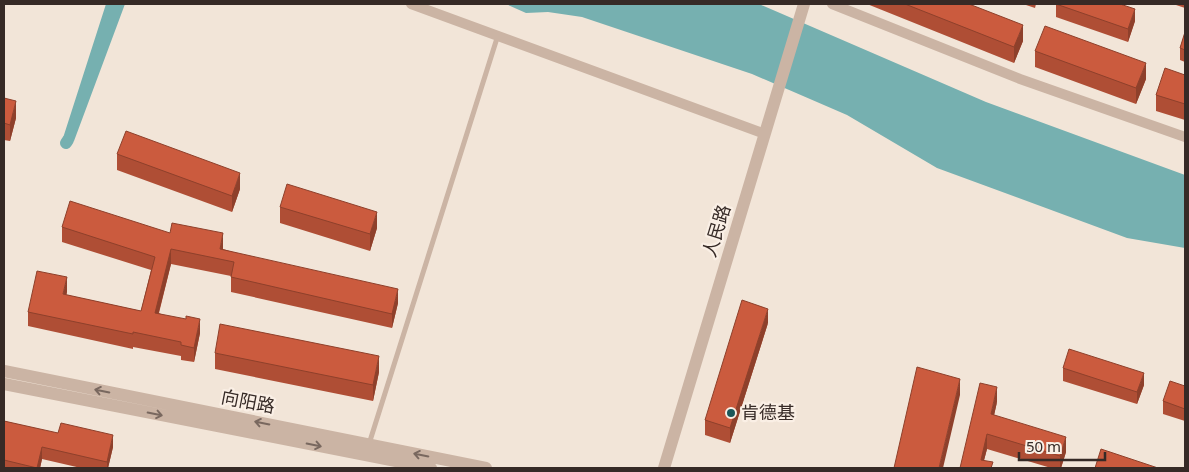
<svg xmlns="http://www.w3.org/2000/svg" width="1189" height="472" font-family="'Noto Sans','Noto Sans SC',sans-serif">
  <rect width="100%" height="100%" fill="#f2e5d8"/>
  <!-- water -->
  <path fill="#76b0b0" d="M106,4H125L74,141L63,138Z
    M506,4H759L986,102L1185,175V248L1127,238L937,168L847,115L752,74L582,17L548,12L526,13Z"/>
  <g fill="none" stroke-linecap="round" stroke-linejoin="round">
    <!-- canal -->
    <path stroke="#76b0b0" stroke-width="12" d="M66,143L68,140"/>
    <!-- service -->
    <path stroke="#cbb4a4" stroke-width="5" d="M369,444L498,35"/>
    <!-- minor -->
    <path stroke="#cbb4a4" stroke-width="10" d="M411,4L765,134
      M832,4L1020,79L1185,137"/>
    <!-- tertiary -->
    <path stroke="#cbb4a4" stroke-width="12" d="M4,371L486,468
      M4,384L431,468
      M664,468L804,4"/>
  </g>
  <!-- wall -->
  <path fill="#af4e35" d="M867,4H969L1023,41L1014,63Z
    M1023,4H1036L1035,8Z
    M1056,4L1135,21L1128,42L1056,17Z
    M1173,4H1185V8Z
    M1185,32V62L1180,60V48Z
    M1035,51L1146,79L1136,104L1035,67Z
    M1185,75V120L1156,111V95Z
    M4,98L16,118L10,141L4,140Z
    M117,154L240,189L232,212L117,170Z
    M280,207L377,228L370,251L280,223Z
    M62,227L170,233L223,248V249L398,303L392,328L231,292V276L171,264L159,313L200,333L194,362L181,360V356L133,347V349L28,326V312L67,292L66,295L141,311L151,270L62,242Z
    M768,323L730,443L705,435V420Z
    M215,353L379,372L373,401L215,369Z
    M1063,368L1144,385L1137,404L1063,381Z
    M1185,386V421L1163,414V401Z
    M997,402L994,415L1066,452L1061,468H1051L987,449L984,460L993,468H960Z
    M4,421L113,447L108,468H81L42,459L40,468H4Z"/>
  <!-- shaded-wall -->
  <path fill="#8e402b" d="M1135,9V21L1128,42V29Z
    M1023,25V41L1014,63V47Z
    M1146,63V79L1136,104V88Z
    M16,101V118L10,141V125Z
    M240,173V189L232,212V196Z
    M377,212V228L370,251V234Z
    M223,233V248L221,259L220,249Z
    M171,249V264L155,327V313Z
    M67,277V292L63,309V294Z
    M398,289V303L392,328V314Z
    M768,309V323L730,443V428Z
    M200,319V333L194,362V348Z
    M379,356V372L373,401V385Z
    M1144,373V385L1137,404V392Z
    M960,379V395L943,468H939Z
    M997,387V402L991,429V414Z
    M987,434V449L982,468L981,460Z
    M113,435V447L108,468H107V462Z
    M1066,437V452L1061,468H1060V456Z
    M42,447V459L40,468H37Z"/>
  <!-- building -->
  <path fill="#cb5b3e" stroke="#8e402b" d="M905,4H969L1023,25L1014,47Z
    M1056,4H1120L1135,9L1128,29Z
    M1045,26L1146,63L1136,88L1035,51Z
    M1185,32V50L1180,48Z
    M1165,68L1185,75V104L1156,95Z
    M4,98L16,101L10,125L4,123Z
    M126,131L240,173L232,196L117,154Z
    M287,184L377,212L370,234L280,207Z
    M70,201L170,233L172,223L223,233L220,249L398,289L392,314L231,277L234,262L171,249L155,313L186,319V316L200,319L194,348L181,345V342L133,332V334L28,312L37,271L67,277L63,294L141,311L155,257L62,227Z
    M742,300L768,309L730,428L705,420Z
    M220,324L379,356L373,385L215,353Z
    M1069,349L1144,373L1137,392L1063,368Z
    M917,367L960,379L939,468H894Z
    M1170,381L1185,386V409L1163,401Z
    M980,383L997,387L991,414L1066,437L1060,456L987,434L981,460L993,462L991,468H960Z
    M4,421L58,433L61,423L113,435L107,462L42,447L37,468L4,460Z
    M1101,449L1158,468H1095Z"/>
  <!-- one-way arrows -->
  <defs><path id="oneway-shaft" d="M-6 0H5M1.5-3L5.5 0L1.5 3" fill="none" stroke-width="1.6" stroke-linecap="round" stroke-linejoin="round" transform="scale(1.25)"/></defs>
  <g stroke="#79685f">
    <use href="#oneway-shaft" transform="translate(102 391) rotate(-169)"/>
    <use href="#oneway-shaft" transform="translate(155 414) rotate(11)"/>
    <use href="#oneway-shaft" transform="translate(262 423) rotate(-169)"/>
    <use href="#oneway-shaft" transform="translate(314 445) rotate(11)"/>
    <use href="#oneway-shaft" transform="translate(421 455) rotate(-169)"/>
  </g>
  <!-- markers -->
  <circle fill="#1a5759" stroke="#faefe5" stroke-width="2" cx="731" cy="413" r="5"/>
  <g text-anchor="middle" stroke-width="4.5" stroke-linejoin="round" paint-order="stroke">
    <!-- street labels -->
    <g font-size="18" fill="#362a26" stroke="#faefe5">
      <text transform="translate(717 231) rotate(-73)" y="6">人民路</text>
      <text transform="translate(248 402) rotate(11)" y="6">向阳路</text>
    </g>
    <!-- poi labels -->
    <g font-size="18" fill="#362a26" stroke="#faefe5" text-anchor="start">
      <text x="741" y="419">肯德基</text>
    </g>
  </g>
  <!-- border -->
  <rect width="1189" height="472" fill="none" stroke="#362a26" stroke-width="10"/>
  <!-- scale -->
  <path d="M1019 452v8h86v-8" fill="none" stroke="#362a26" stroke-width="2.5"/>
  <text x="1026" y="452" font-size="15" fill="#362a26" stroke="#faefe5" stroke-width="4" paint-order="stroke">50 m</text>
</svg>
